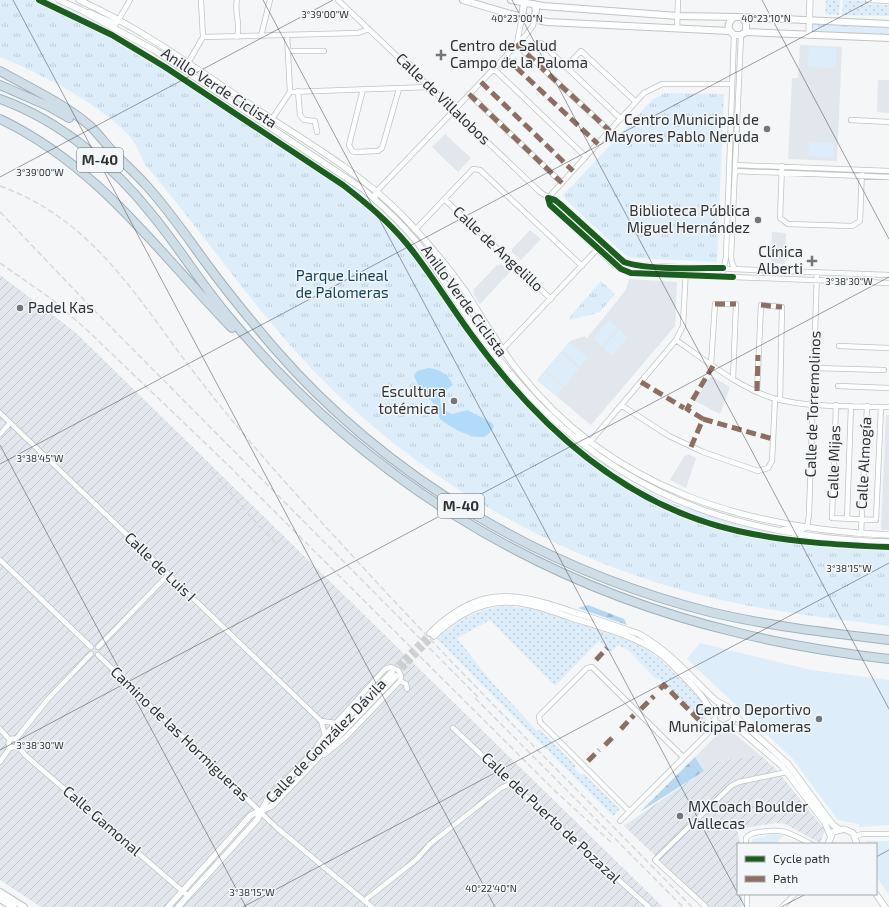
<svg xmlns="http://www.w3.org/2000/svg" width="889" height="907" font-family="'Exo 2',sans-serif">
  <defs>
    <pattern id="industrial-furrows" width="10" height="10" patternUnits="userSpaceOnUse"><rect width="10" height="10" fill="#e1e7ec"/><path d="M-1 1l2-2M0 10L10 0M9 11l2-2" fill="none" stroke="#c1c7cb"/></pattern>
    <pattern id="grass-dots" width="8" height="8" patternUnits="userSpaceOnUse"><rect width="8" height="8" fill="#ddeefa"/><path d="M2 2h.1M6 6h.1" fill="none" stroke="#becdd7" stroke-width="1.8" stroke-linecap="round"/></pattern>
    <pattern id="forest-firs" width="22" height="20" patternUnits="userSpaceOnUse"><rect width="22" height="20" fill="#b5d7ef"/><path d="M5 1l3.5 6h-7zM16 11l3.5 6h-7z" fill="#9cb9cd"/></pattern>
    <pattern id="park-tufts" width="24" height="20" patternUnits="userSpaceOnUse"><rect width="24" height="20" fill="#ddeefa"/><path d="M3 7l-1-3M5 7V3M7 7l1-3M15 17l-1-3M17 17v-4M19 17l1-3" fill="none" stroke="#becdd7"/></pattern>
  </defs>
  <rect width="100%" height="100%" fill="#f4f6f8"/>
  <!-- built -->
  <path fill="#e1e7ec" d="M800,45L842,47L837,161L788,159L792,78H798Z
    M878,80H889V113L877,112Z
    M445,134L471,158L458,172L432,147Z
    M530,230L541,239L521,260L512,252V249Z
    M772,232L786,233L785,264L771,263Z
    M501,264L510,272L480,304L473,293L475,291L473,290L497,265L498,266Z
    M629,279L677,282L675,326L591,425L537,380L570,341L585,336L587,338L626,290Z
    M710,377H713L730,387L720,414L695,401Z
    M886,415H889V530H881Z
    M688,454L696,458L686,488L670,480L685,455L686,456Z
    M730,733L736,735L760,755L718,761L704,771L695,757L718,734Z"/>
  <!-- industrial -->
  <path fill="url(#industrial-furrows)" d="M0,275L75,332L663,907H41L0,880Z
    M760,755L774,767L825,830L820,843L785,824L777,823L737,829L740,844H738V894H742V907H709L624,826L718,761Z"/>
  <!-- grass -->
  <path fill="url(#grass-dots)" d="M826,0H840L839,15L825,14Z
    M843,0L868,1V4L889,5V16L842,15Z
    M504,606L528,608L541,611L633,642L647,650L661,660L704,703L707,715L705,724L658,678L657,680L628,650L618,645L611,652L599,641L555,686L490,620L457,638L489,679L537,731L540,729L575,765V769L581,775L584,774L620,809L613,816L437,639C457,620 477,609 504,606Z"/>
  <!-- forest -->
  <path fill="url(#forest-firs)" d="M588,605L624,619L627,625L578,608Z
    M695,757L704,771L640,812Z"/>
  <!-- park -->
  <path fill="url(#park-tufts)" d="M0,0H49L91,19L187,78L350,183L402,232L501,367L543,415L571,439L630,483L677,505L737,525L781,534L837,540L889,543V626C827,618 765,611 704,596C557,559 417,479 312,369C251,305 202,231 144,163C141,156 138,148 133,141C108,107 39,73 0,57Z
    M813,24L889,27V35L813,32Z
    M665,93L724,94L717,262L634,258L625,255L565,199L563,194L572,186L653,99Z
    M601,281L615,294L600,312L571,320L569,318Z
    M778,834L783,836L775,844H751L753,839L764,837V838L767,835Z"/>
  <!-- pitch -->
  <path fill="#ddeefa" d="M809,47L836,48V68L808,67Z
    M809,142L834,143L833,158L808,156Z
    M681,227L694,230L690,252L677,250Z
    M609,320L618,328L602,347L593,339Z
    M619,329L628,337L612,356L603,348Z
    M570,342L588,358L580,367L562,351Z
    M561,352L579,368L564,387L546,371Z
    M545,372L563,387L556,395L538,379Z
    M700,643L811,670L889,680V825L859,827V824L838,820L792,758L687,659Z
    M866,841H889V895L876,876V844H866Z"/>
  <!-- water -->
  <path fill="#b1dbf9" d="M428,368C440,369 448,374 453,385C443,392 437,396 442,409L452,414L467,410L491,422L494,426C492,430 488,436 483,437C469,438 450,427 440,419L435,405L419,387L414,376L417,371Z"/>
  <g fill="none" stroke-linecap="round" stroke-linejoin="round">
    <!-- tertiary-tunnel -->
    <path stroke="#cdcfd0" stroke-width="5.5" stroke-dasharray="5.5 3" stroke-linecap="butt" d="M392,671L430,633
      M396,675L434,636"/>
    <defs>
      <path id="minor" d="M201,0L203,37L358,33L369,29
        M237,0C234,13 241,24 237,37
        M338,0L540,192C547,197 554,199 560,204L624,262L630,264L652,266L889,275
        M868,0L889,1
        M89,12L116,24L130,0
        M677,29L678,0
        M287,35L290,92L429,87
        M261,36L270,0
        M517,43L522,17
        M541,43L621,119
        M516,44L610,131
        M288,51H324
        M188,63L203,37
        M565,67L581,51L636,102
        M494,69L586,157
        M363,89L349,145L352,151L355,152L378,151L382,148L399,89
        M298,91L300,115L304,120L315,121L317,132
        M469,94L562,183
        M272,119L290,92
        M851,120L889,122
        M735,165L889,171
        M782,166L780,218L788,224L852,226L860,221L862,170
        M735,171L889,177
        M548,198L550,205L615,266L631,273L889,283
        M548,198L644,93L662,84H732
        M444,199L551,299
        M376,201L375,195L377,191L524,37L533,26L534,20
        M415,230L473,169L480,170L582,266
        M735,269L732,263L731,257L741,35
        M722,277L726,257L734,35
        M676,340C705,360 742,390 776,399C813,408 852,406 889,407
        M839,346L889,348
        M502,350L602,244
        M711,365L715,304H736L733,379
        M815,368L884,370
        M838,386L889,388
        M757,391L761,305L782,307L780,400
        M621,405L669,436L703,452L758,471L768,468L772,461L775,399
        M836,405L832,518L876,520L881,407
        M0,413L321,721L325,735L317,746
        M0,434L10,423
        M577,436L586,443L591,441L676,340L683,326L686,267
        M847,519L851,406
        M783,529L802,530L807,527L809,515L817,272
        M861,533L867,406
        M0,560L91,647
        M98,647L168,575
        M98,655L277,828L372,907
        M400,681L406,684L407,689
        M321,721L335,723
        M453,728L537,807L649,907
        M0,729L10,740
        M8.5 743a4.5 4.5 0 1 1 9 0a4.5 4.5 0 1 1-9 0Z
        M16,739L48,699L91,654
        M17,745L25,755L188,896
        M324,755L345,738L400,681L401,676L398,670L391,667L385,669L325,735
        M0,762L11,746
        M629,811L540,722L539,716L587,668L592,667L683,757
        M620,821L717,724
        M856,836L862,834H889
        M746,844V838C750,833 754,833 760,832C785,828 789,833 811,844
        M747,894V907
        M364,901L417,859L430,844L501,788L512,783
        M706,907L655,860L731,786L739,782L787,772
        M782,907L795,894"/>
      <path id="tertiary" d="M59,0L81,10L154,50L363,189C384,207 406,227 422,249C443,279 462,311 484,340C503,365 523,389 545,411C641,505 757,538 889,542
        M79,0C141,28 198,70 255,108C305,141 358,171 401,214C424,238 447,265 466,292C483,319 499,347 519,372C611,489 746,529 889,535
        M809,35L810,0
        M462,307L461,303L463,300L468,301L471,306
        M430,633C477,587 511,591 570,611C593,618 616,626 639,634C669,651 689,675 714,699C719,704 728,705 732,711C734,715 734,719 732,722L723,726L715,722L714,714L719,707H725
        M434,636C452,620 470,607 494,603C521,599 547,609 572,618C601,627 634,635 659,653C669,660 677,670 685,678C698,692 707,700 714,717
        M733,714L788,764L833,825L839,829
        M727,726L739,729L782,766L825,823L830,835
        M828,844L833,832L844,829L853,833L857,844
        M876,894L885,907
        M168,907L251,815L272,806L396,676
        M178,907L257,820L267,800L392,672"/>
      <path id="secondary" d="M463,0L510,14L547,22L729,31
        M511,0L543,6L678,16L739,17L889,24
        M522,17L524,3
        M733,18C727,24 727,29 734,35H741L746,32V23L742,18
        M534,20L536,10L534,4
        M746,32L889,38
        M0,892L24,907
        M0,899L13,907"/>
      <path id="motorway" d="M0,71C30,88 63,103 89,125C99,134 106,145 115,154C125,164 136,174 146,185C168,209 187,237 206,263C228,293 251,321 275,349C388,479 544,570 710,612C769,626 829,633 889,640
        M0,85L48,106L69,118
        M0,99C61,121 114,166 154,217C180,249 202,285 229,317C362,477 536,585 739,633C788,645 839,653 889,659
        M0,119C99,166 158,252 232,328"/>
    </defs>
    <!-- minor casing -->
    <use href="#minor" stroke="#c2c3c4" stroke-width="6"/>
    <!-- tertiary casing -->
    <use href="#tertiary" stroke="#c2c3c4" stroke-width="7"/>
    <!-- secondary casing -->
    <use href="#secondary" stroke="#c2c3c4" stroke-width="8"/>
    <!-- motorway casing -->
    <use href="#motorway" stroke="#a0b2bc" stroke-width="10"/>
    <!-- minor -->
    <use href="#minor" stroke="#fdfefe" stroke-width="4.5"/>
    <!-- tertiary -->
    <use href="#tertiary" stroke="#fdfefe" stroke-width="5.5"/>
    <!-- secondary -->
    <use href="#secondary" stroke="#fdfefe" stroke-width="6"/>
    <!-- motorway -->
    <use href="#motorway" stroke="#cedde6" stroke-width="8"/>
    <!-- rail -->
    <path stroke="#d8d9d9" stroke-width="1.5" stroke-dasharray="6 3" stroke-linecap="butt" d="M0,186C99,222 141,306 203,384C248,442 298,497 348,551C459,673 577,789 692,907
      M0,212L85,301L480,699
      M0,263L53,300L87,330L228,465L553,789L613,844
      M212,471L251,517L277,544
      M475,698L683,907"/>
    <!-- quiet -->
    <path stroke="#8d6e63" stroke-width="5" stroke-dasharray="10 5" stroke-linecap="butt" d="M516,44L610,131
      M505,57L598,144
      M481,82L573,171
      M469,94L562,183
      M715,304H736
      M761,305L782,307
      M641,382L684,408
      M757,391L758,355
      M703,419L773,439
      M691,447L703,419L687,409L713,366
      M596,660L607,648
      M660,689L664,685L705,726
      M641,709L654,696
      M621,729L634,715
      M605,745L614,736
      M588,761L599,750"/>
    <defs>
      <path id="cycleway" d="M39,0L112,35L165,67L343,185C366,203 388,221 407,244C430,272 449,304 471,334C537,425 624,506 738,531C788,542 838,545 889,547
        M723,268C698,268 645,270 624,262L560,204L555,200L548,198L550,205L621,269L631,273L733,277"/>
    </defs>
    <!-- cycleway casing -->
    <use href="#cycleway" stroke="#f3f7f9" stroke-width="8"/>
    <!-- cycleway -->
    <use href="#cycleway" stroke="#1b5e20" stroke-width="6"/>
  </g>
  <!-- ticks -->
  <path fill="none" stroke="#303132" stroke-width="1" stroke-opacity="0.45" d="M13,0L495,907M263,0L745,907M512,0L889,709M762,0L889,239M0,177L333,0M0,445L246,907M0,464L872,0M0,750L889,277M876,857L889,850M243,907L889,563M781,907L806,894"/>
  <!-- markers -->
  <g fill="#757677" stroke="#f3f7f9" stroke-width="1.5">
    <path d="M439 49h4v4h4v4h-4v4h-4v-4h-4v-4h4z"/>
    <circle cx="767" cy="129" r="4"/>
    <circle cx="758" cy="220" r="4"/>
    <path d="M810 255h4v4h4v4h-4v4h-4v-4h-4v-4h4z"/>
    <circle cx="20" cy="308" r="4"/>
    <circle cx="454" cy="401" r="4"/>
    <circle cx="819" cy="719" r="4"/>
    <circle cx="680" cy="816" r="4"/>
  </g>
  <g text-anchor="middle" stroke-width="3" stroke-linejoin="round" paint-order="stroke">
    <!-- shield labels -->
    <g fill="#f3f7f9" stroke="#6a6c6e" stroke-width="1">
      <rect x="77" y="148" width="46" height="24" rx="3"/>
      <rect x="438" y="494" width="46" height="24" rx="3"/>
    </g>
    <g font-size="14" font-weight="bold" fill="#303132">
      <text x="100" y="165">M-40</text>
      <text x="461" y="511">M-40</text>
    </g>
    <!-- poi labels -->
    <g font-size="15" fill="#303132" stroke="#f3f7f9" text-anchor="end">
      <text x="450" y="51" text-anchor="start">Centro de Salud<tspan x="450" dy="17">Campo de la Paloma</tspan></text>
      <text x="759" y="125">Centro Municipal de<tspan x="759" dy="17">Mayores Pablo Neruda</tspan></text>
      <text x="750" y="216">Biblioteca Pública<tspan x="750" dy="17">Miguel Hernández</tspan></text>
      <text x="803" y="257">Clínica<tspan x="803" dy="17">Alberti</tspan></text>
      <text x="28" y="313" text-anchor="start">Padel Kas</text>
      <text x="446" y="397">Escultura<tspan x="446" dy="17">totémica I</tspan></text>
      <text x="811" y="715">Centro Deportivo<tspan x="811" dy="17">Municipal Palomeras</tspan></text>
      <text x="688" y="812" text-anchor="start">MXCoach Boulder<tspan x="688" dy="17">Vallecas</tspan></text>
    </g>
    <!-- street labels -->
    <g font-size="15" fill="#303132" stroke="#f3f7f9">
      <text transform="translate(219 88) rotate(33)" y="5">Anillo Verde Ciclista</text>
      <text transform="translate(443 99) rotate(44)" y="5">Calle de Villalobos</text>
      <text transform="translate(498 249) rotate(43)" y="5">Calle de Angelillo</text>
      <text transform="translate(464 301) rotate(54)" y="5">Anillo Verde Ciclista</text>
      <text transform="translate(813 404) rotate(-88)" y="5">Calle de Torremolinos</text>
      <text transform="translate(834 462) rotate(-88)" y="5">Calle Mijas</text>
      <text transform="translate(864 463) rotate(-87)" y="5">Calle Almogía</text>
      <text transform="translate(160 567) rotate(44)" y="5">Calle de Luis I</text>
      <text transform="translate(180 734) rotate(44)" y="5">Camino de las Hormigueras</text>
      <text transform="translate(326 741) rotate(-46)" y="5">Calle de González Dávila</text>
      <text transform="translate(551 818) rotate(43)" y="5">Calle del Puerto de Pozazal</text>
      <text transform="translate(102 821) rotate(41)" y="5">Calle Gamonal</text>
    </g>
    <!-- park labels -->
    <g font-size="15" fill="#0f3f5a" stroke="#f3f7f9">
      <text x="342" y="281">Parque Lineal<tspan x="342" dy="17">de Palomeras</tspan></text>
    </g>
  </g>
  <g font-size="10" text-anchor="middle" fill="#303132" stroke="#f3f7f9" stroke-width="3" stroke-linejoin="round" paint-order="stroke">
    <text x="325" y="18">3°39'00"W</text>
    <text x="517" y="22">40°23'00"N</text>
    <text x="766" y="22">40°23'10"N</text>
    <text x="40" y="176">3°39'00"W</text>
    <text x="849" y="285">3°38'30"W</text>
    <text x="40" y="462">3°38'45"W</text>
    <text x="849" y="572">3°38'15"W</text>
    <text x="40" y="749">3°38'30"W</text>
    <text x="491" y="892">40°22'40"N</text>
    <text x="252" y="896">3°38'15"W</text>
  </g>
  <!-- legend -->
  <rect x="737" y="843" width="140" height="52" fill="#f3f7f9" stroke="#a5a8a9"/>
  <rect x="745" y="856" width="20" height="6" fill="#1b5e20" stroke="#a5a8a9"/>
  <text x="773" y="863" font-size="12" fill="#303132">Cycle path</text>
  <rect x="745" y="876" width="20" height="6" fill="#8d6e63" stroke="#a5a8a9"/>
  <text x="773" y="883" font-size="12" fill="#303132">Path</text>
</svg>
